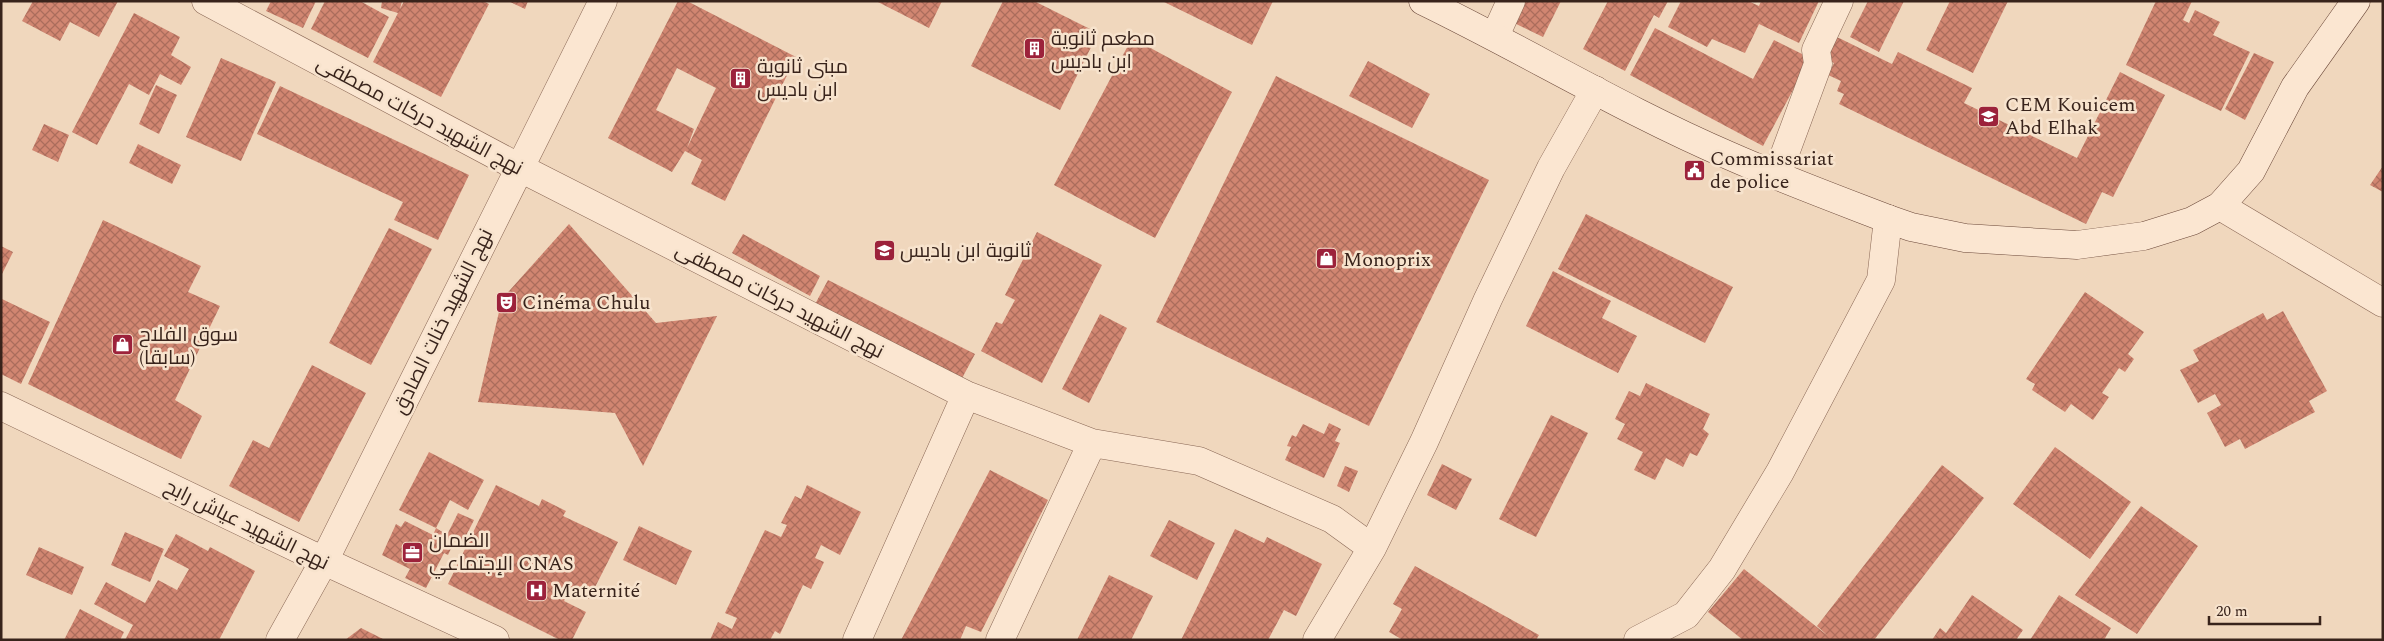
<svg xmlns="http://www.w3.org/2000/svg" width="2384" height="641" font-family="Spectral,Cairo,serif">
  <defs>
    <pattern id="building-cross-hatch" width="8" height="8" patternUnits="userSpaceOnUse" patternTransform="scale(1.25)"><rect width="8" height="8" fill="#d18671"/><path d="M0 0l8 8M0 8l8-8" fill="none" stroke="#ab6d5c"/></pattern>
  </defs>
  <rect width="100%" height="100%" fill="#f0d7bd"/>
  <!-- building -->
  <path fill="url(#building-cross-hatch)" fill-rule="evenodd" d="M33,1H118L99,37L70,22L60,41L22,21Z
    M271,1H316L303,28L266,11Z
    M325,1H360L389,17L368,58L311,29Z
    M382,1H402L400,9L404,1H483L489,4L441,97L373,62L398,13L381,8Z
    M508,1H528L525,9Z
    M678,1H687L796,57L725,201L691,184L702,160L685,151L672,172L608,138ZM677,68L716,88L687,148L694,129L656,110Z
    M876,1H942L929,28Z
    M1003,1H1034L1098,33L1060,110L971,66Z
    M1162,1H1273L1252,45Z
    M1522,1H1561L1543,37L1512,22Z
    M1608,1H1668L1659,18L1654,15L1625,71L1583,49Z
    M1681,1H1748L1759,6L1761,1H1819L1799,43L1759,24L1745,53L1712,39L1707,47L1668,27Z
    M1868,1H1904L1879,52L1850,37Z
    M1950,1H2008L1973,73L1926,50Z
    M2156,1H2192L2183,20L2189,23L2195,10L2220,22L2213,35L2250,52L2221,111L2126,65Z
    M134,13L180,37L171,55L191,67L181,85L160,74L149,95L129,84L97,145L72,132Z
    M1655,28L1753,79L1774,40L1810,58L1763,146L1630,75Z
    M1827,36L1839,38L1892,64L1898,52L1972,88L1964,103L2077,158L2120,72L2165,95L2113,197L2102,192L2086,224L1839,104L1844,94L1837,91L1841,81L1828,75L1834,63L1824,58Z
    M1132,38L1232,92L1155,238L1054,185Z
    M2254,53L2274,62L2245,120L2225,109Z
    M221,58L276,82L241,161L186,137Z
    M1368,61L1430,94L1412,128L1349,96Z
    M1276,76L1489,180L1369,426L1156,322Z
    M156,85L177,95L159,134L139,124Z
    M280,86L469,175L438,240L394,220L403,202L257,134Z
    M44,124L69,135L58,162L32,150Z
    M138,144L181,165L172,184L129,163Z
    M2383,166V192L2370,185Z
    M1586,214L1733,287L1705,343L1558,269Z
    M103,220L201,266L188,292L220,306L175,400L202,416L181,459L28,384Z
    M569,224L656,323L717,316L643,466L615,413L478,402L502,299Z
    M389,228L432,249L371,365L329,343Z
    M1037,232L1102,265L1042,383L981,351L996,322L1002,324L1015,300L1005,295Z
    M743,234L820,276L810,296L732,253Z
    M1,246L13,252L1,276Z
    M1553,271L1611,301L1602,318L1637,336L1618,373L1526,326Z
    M828,280L975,354L960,382L813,308Z
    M2085,292L2144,332L2128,354L2134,359L2125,372L2119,368L2102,393L2109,397L2093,420L2071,404L2065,412L2032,390L2035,384L2026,379Z
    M2,299L50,322L21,384L1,374Z
    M2283,311L2327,391L2309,401L2315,412L2245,449L2240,439L2225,447L2207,413L2221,405L2215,394L2198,403L2180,370L2199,361L2193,350L2263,313L2267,320Z
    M1100,314L1127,328L1089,403L1062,389Z
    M312,365L366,393L299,522L229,486L253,440L269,448Z
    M1646,383L1710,414L1703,429L1709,434L1697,456L1690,453L1683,467L1666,458L1655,480L1634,470L1643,452L1617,439L1625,424L1615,419L1629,391L1640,396Z
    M1551,415L1588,433L1536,537L1499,519Z
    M1329,423L1341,429L1335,441L1340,443L1324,478L1285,460L1291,447L1287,446L1292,435L1296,437L1303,424L1324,434Z
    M2055,447L2131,502L2090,559L2013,504Z
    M429,452L484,480L468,510L450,500L436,528L399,510Z
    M1442,464L1472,479L1456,510L1427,495Z
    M1942,465L1984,498L1874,640H1743L1708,612L1744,569L1828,636L1817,626Z
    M1345,466L1358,471L1349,492L1337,486Z
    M990,470L1048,500L981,632L966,626L960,640H901Z
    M496,485L539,506L542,499L566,511L563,516L618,542L589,599L570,590L564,601L586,612L572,640H560L448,584Z
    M807,485L861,512L840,555L821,545L815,558L824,562L811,589L803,585L780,634L775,631L770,640H710L718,622L732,629L737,618L725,613L765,530L781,537L787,525L781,523L795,496L801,499Z
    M2141,506L2198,546L2137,634L2075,595Z
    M458,513L474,520L463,542L456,538L448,555L444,553L426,588L405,578L410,569L382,555L396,524L401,527L405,521L433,535L436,528L447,535Z
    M1169,520L1215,543L1197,580L1150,556Z
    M639,526L692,551L676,585L623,560Z
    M1235,529L1264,543L1267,537L1322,564L1296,616L1284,610L1268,640H1181Z
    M125,532L164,549L150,582L111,565Z
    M176,534L208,551L210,547L255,571L219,640H125L133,625L94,604L106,582L145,603L158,580L177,590L189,569L164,556Z
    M39,547L84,567L72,595L26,575Z
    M1415,566L1539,635L1536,640H1403L1389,632L1402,609L1393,604Z
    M1109,575L1153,596L1131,640H1077Z
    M1972,595L2023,630L2016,640H1932L1940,628L1946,633Z
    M2059,595L2111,628L2104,640H2030Z
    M80,609L124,632L120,640H64Z
    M361,628L385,640H345Z"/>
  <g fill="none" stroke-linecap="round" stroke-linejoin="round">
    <defs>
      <path id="minor" d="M206,1L518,167L966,395L1092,443L1199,461L1332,519L1372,548
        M1495,36L1511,1
        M1777,175L1818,64L1816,50L1839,1
        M2220,206L2383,303
        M1,406L324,561L495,640
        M280,640L324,561L603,1
        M857,640L966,395
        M1000,640L1092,443
        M1317,640L1372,548L1424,442L1488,299L1551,168L1595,90
        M1638,640L1686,615L1722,569L1780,472L1881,280L1888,219"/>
      <path id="secondary" d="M1423,1C1526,51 1625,111 1730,156C1782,179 1836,199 1888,219L1911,227L1965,238L2077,245L2144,236L2192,221L2220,206L2251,171L2295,87L2356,1"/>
    </defs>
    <!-- minor casing -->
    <use href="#minor" stroke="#896755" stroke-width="29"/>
    <!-- secondary casing -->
    <use href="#secondary" stroke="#6b4839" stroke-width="29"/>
    <!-- minor -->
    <use href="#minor" stroke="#fbe6d1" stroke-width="28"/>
    <!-- secondary -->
    <use href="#secondary" stroke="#fbe6d1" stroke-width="28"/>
  </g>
  <!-- icons -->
  <defs>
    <symbol id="building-square" viewBox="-11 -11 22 22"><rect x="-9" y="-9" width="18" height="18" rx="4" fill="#9c223b" stroke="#f7e3cd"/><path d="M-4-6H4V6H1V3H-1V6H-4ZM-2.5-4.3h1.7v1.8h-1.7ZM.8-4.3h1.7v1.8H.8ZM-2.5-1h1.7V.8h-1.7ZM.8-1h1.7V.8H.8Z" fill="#fff"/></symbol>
    <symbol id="school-square" viewBox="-11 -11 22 22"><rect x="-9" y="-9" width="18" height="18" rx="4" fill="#9c223b" stroke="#f7e3cd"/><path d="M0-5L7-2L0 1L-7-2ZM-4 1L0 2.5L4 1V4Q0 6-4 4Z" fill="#fff"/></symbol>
    <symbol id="civic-square" viewBox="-11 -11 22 22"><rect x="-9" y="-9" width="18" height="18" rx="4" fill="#9c223b" stroke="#f7e3cd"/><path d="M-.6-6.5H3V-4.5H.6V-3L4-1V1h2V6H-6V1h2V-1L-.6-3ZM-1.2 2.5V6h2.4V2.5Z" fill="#fff"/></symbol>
    <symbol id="shop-square" viewBox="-11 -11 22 22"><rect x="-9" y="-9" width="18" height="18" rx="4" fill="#9c223b" stroke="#f7e3cd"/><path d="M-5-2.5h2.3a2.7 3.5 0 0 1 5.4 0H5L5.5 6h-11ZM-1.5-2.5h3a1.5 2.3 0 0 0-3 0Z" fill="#fff"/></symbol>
    <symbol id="theatre-square" viewBox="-11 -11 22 22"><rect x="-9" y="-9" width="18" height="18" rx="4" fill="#9c223b" stroke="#f7e3cd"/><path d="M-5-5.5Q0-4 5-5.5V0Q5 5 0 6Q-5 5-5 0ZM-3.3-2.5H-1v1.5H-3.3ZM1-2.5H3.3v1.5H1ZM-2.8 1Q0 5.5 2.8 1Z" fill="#fff"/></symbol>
    <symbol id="office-square" viewBox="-11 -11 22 22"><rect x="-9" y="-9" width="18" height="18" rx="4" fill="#9c223b" stroke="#f7e3cd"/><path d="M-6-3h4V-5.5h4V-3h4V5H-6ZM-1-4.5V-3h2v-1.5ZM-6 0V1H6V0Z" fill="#fff"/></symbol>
    <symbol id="hospital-square" viewBox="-11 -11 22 22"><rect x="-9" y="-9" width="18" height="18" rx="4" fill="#9c223b" stroke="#f7e3cd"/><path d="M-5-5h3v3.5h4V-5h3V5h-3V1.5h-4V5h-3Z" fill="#fff"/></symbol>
  </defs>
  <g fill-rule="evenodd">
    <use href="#building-square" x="1022" y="36" width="25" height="25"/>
    <use href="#building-square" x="728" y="66" width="25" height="25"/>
    <use href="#school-square" x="1976" y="104" width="25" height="25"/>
    <use href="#civic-square" x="1682" y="158" width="25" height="25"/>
    <use href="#school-square" x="872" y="238" width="25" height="25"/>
    <use href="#shop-square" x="1314" y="246" width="25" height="25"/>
    <use href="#theatre-square" x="494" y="290" width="25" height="25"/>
    <use href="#shop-square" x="110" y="332" width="25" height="25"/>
    <use href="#office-square" x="400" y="540" width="25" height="25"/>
    <use href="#hospital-square" x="524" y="578" width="25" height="25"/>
  </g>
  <g text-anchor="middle" stroke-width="5" stroke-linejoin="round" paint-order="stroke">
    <!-- poi labels -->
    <g font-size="20" fill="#38231b" stroke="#f7e3cd" text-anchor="start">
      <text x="1051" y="45">مطعم ثانوية<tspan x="1051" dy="23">ابن باديس</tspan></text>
      <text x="757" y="73">مبنى ثانوية<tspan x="757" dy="23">ابن باديس</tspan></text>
      <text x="2005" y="111">CEM Kouicem<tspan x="2005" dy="23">Abd Elhak</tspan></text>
      <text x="1710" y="165">Commissariat<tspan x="1710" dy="23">de police</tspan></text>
      <text x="900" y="257">ثانوية ابن باديس</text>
      <text x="1343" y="266">Monoprix</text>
      <text x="522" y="309">Cinéma Chulu</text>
      <text x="139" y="341">سوق الفلاح<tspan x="139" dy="23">(سابقا)</tspan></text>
      <text x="429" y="547">الضمان<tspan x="429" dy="23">الإجتماعي CNAS</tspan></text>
      <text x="552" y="597">Maternité</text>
    </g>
    <!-- street labels -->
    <g font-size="20" fill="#38231b" stroke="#f7e3cd">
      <text transform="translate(420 115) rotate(28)" y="7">نهج الشهيد حركات مصطفى</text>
      <text transform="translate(780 300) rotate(27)" y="7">نهج الشهيد حركات مصطفى</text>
      <text transform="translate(442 321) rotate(-64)" y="7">نهج الشهيد خنات الصادق</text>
      <text transform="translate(247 524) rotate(26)" y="7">نهج الشهيد عياش رابح</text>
    </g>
  </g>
  <!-- border -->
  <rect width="2384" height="641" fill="none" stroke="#38231b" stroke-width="5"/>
  <!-- scale -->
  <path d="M2209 616v8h111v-8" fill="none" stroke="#38231b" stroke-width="2.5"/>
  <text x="2216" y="616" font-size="15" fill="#38231b" stroke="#f7e3cd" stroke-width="4" paint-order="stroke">20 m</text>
</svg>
